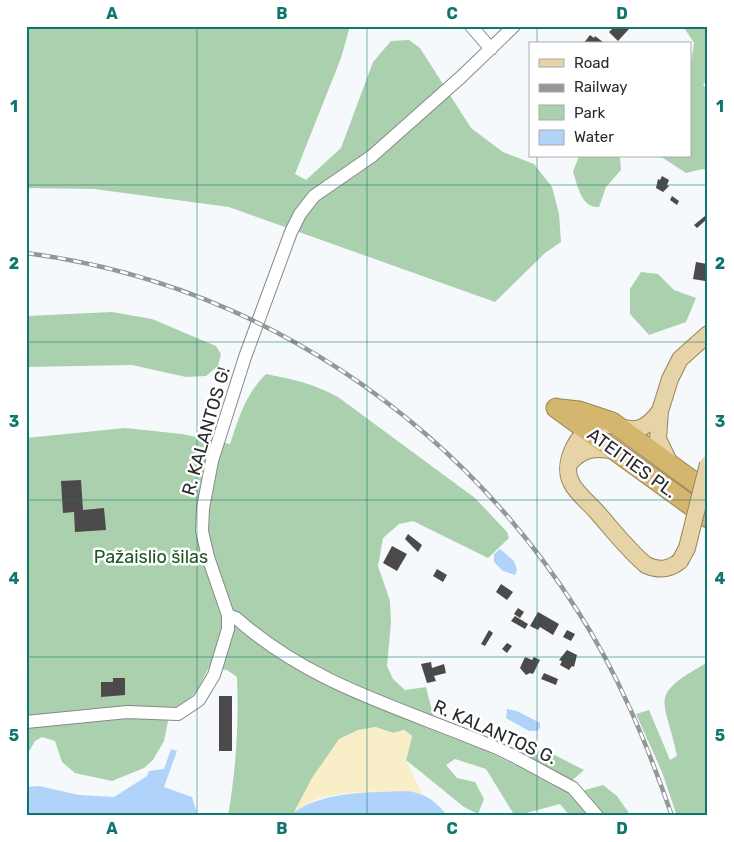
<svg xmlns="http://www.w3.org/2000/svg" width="734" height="842" font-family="Rubik,sans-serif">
  <rect width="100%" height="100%" fill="#f5f9fb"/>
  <!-- green -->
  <path fill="#aad0ad" d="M30,26H350L341,58L295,174L306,180L341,148L373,62L391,41L409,40L420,48L471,128L503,152L534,164L552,187L559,214L561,242L545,253L495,302L229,207L94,189L26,188V28Z
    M683,26H708V79L703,85L708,89V171L703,169L686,173L660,156H690V70L694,43Z
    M579,156H616L620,158L621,170L606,187L599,207C581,208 578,186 573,172Z
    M641,272L658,274L674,290L696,298L686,322L649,335L630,314V289Z
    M112,312L152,319L216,346L221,354L218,366L206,376L186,377L132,365L26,367V316Z
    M266,374C292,379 315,384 338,397L475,498L507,532L509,538L488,558L413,521L399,524L383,538L378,566L390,601L391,623L387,666L393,679L405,690L426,687L436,727L515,765L543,749L584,770L568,784L574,793L603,785L617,796L631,816H570L560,804L515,816L486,769L455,759L446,765L457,778L475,782L484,799L478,814L464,807L406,760L412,736L404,730L393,733L375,727L294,812L293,816H228C236,769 239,724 237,677L227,670L209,667L197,691L168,721L164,741L153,760L144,768L112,781L75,773L62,762L55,741L42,737L35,741L26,757V438L125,428L182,434L230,444C239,417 245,395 266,374Z
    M708,662V816H677L662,772L636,714L649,710L670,760L677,756C665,697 646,697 708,662Z"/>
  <!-- sand -->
  <path fill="#f8efc9" d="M375,727L393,733L404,730L412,736L406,760L422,794C397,790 342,790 318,799C310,802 302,807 294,812L312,778L339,739L358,730Z"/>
  <!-- water -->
  <path fill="#b0d4f9" d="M500,549L514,561L517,570L515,575L503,571L494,562V554Z
    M507,709L517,711L540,723V728L537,731H529L506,718Z
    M171,749L177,751L164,787L192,797L198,816H26V787L39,786L79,795L114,797L147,776L149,771L164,769Z
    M407,791C427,794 435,801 448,816H293L294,812C329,790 367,793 407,791Z"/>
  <!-- building -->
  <path fill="#4c494a" d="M615,26H627L629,29L618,41L609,32Z
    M590,35L594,38L595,36L603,42L583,44Z
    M662,176L669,180L667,185L669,186L663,192L656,188L658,179L660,180Z
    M672,196L679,201L677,205L670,200Z
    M705,216L707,219L697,228L694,225Z
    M696,262L707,264L705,281L693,279Z
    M218,367L225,369L223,377L216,375Z
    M81,480L83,510L104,508L106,530L75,532L74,512L63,513L61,481Z
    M408,534L422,545L418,552L405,539Z
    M392,546L407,554L397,571L383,563Z
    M437,569L447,575L443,582L433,576Z
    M501,584L513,592L507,600L496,592Z
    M518,608L524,612L520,618L514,614Z
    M538,612L559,624L553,635L540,627L538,630L530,626Z
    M515,616L528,624L525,629L511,621Z
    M489,630L493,633L485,646L481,644Z
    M567,630L575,634L571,641L563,637Z
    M507,643L512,646L507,653L502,649Z
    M567,650L577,655L574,667L572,666L569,670L560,665L562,661L559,660Z
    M525,657L532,660L534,657L540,660L533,674L530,673L526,675L520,668Z
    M431,662L432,668L444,664L446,673L434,676L436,681L427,683L421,664Z
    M544,673L558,679L556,685L541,679Z
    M113,678H125V695L101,697V682H113Z
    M219,696H232V751H219Z"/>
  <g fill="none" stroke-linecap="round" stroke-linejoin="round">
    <defs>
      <path id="minor" d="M471,26L491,49
        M228,615L236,618C310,684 398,707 487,744C513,754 537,769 562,782L573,788L597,816
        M26,722L127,712L178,714L199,700L214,675L228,629V615L208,557L202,531L203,508L212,461L245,357L291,232L300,214L314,196L372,156L461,77L514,26"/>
      <path id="major" d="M660,411C633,447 622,417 595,427C576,434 562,464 571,482C576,493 588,502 596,511C612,529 627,549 646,565C659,571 669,570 680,561
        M569,464C582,448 596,447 615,451
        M670,464L658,439L660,411L670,379L680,359L708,334"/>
      <path id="highway" d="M556,408L708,518
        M560,409L579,411L612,422L708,492"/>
    </defs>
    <!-- minor casing -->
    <use href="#minor" stroke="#86898b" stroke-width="14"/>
    <!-- major casing -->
    <use href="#major" stroke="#988557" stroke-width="18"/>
    <!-- highway casing -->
    <use href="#highway" stroke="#988557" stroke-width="21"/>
    <!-- minor -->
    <use href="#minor" stroke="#fff" stroke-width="12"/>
    <!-- major -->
    <use href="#major" stroke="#e6d3a8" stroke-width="16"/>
    <!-- highway -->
    <use href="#highway" stroke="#d5b66e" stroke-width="19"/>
    <defs>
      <path id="rail" d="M26,253C255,283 454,417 577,610C618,673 647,744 672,816"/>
    </defs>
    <!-- rail casing -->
    <use href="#rail" stroke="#939798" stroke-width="4.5"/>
    <!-- rail -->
    <use href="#rail" stroke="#fff" stroke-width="2.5" stroke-dasharray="8" stroke-linecap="butt"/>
    <defs>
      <path id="major-bridge" d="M680,561L687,548L708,464"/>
    </defs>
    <!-- major-bridge casing -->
    <use href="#major-bridge" stroke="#988557" stroke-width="18" stroke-linecap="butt"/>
    <!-- major-bridge -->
    <use href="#major-bridge" stroke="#e6d3a8" stroke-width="16"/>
  </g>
  <!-- grid -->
  <path fill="none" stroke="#0f766e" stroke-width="1" stroke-opacity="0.55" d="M197,26V816M367,26V816M537,26V44M537,156V816M26,185H708M26,342H708M26,500H708M26,657H708"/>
  <g text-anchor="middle" stroke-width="5" stroke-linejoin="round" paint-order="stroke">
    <!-- street labels -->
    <g font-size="18" fill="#282a2b" stroke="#fff">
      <text transform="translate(206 431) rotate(-74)" y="6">R. KALANTOS G.</text>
      <text transform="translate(632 463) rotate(36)" y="6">ATEITIES PL.</text>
      <text transform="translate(495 732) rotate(24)" y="6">R. KALANTOS G.</text>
    </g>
    <!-- park labels -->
    <g font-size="18" fill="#1d5426" stroke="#fff">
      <text x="151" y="563">Pažaislio šilas</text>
    </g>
  </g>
  <!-- border -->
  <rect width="734" height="842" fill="none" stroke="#ffffff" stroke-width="55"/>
  <!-- legend -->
  <rect x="529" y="42" width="162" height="115" fill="#ffffff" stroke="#a9aaaa"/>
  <rect x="539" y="59" width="25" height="8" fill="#e6d3a8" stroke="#a9aaaa"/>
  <text x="574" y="68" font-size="15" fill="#282a2b">Road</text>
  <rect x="539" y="84" width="25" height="8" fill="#939798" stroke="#a9aaaa"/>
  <text x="574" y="92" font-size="15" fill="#282a2b">Railway</text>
  <rect x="539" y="105" width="25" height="15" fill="#aad0ad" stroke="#a9aaaa"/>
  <text x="574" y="118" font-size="15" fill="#282a2b">Park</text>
  <rect x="539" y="130" width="25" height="15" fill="#b0d4f9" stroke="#a9aaaa"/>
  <text x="574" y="142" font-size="15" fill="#282a2b">Water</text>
  <rect x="28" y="28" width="678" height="786" fill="none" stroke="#0f766e" stroke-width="2"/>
  <g font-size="16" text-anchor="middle" font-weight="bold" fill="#0f766e">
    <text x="112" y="19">A</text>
    <text x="282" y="19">B</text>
    <text x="452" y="19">C</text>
    <text x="622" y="19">D</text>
    <text x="14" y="112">1</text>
    <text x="720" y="112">1</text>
    <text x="14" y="269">2</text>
    <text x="720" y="269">2</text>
    <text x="14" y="427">3</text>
    <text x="720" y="427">3</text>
    <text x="14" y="584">4</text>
    <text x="720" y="584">4</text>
    <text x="14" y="741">5</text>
    <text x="720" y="741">5</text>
    <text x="112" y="834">A</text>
    <text x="282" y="834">B</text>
    <text x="452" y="834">C</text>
    <text x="622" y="834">D</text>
  </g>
</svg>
